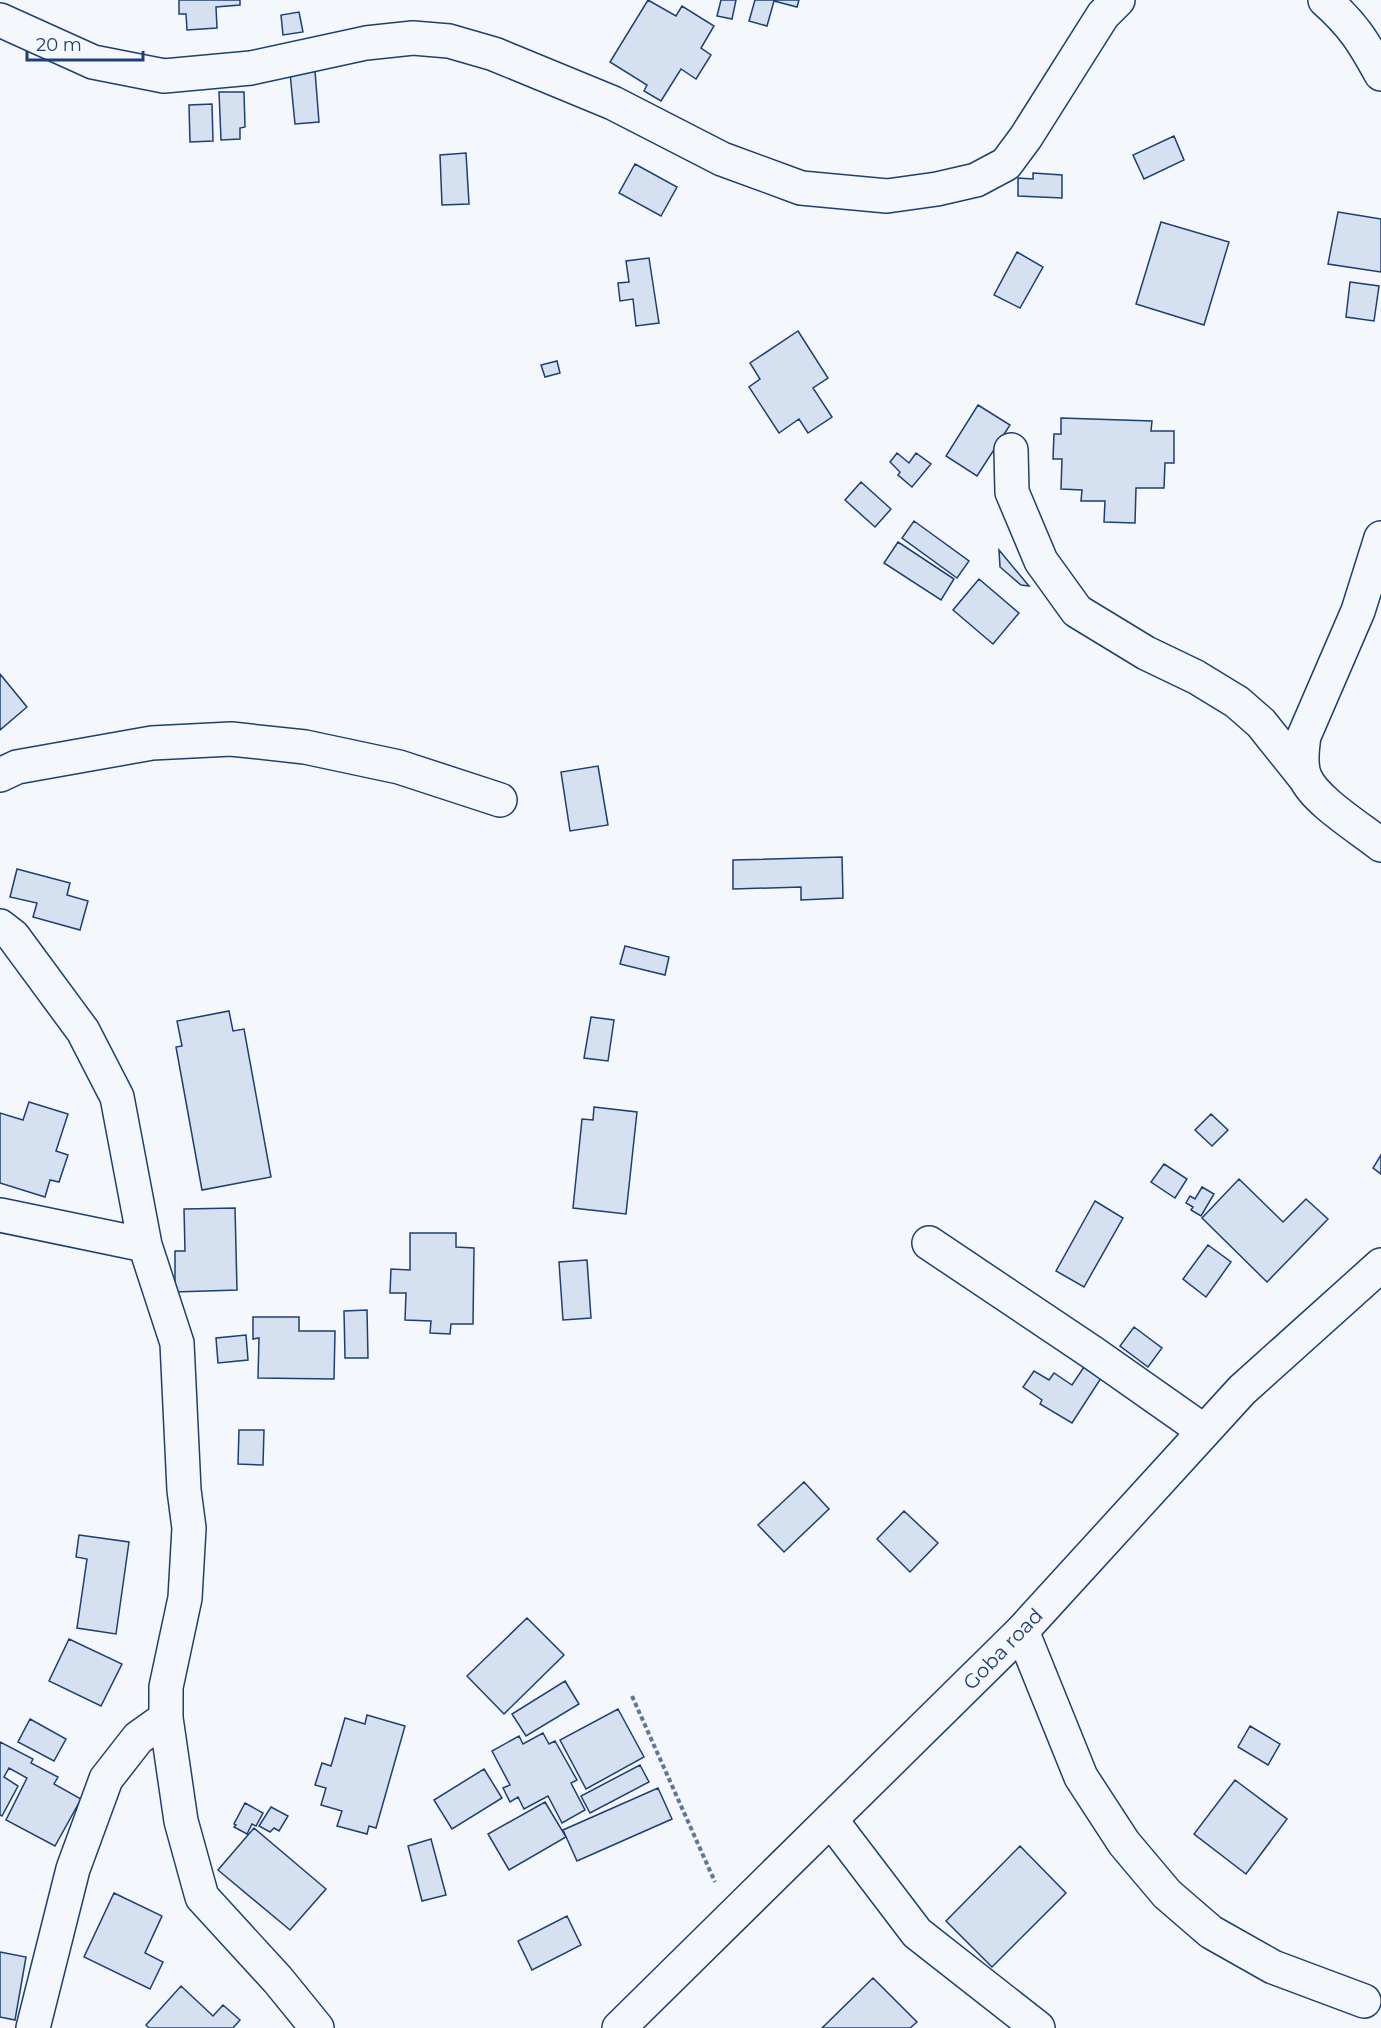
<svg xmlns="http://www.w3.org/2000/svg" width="1381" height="2028" font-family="Montserrat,sans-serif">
  <rect width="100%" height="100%" fill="#f4f7fb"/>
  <!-- building -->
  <path fill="#d5e0f0" stroke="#1d3f73" stroke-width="1.5" d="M179,0H240V5L216,7L217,28L187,30L186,14H179Z
    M648,0L676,16L682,6L714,26L701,48L711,55L696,79L681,69L661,101L644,91L647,85L610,62Z
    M721,0H736L732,19L717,16Z
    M755,0H799L797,7L774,1L767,26L749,21Z
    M299,12L303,32L283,35L281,15Z
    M315,71L319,122L295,124L290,73Z
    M219,92H244L245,127L240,128V139L221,140Z
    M212,104L213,141L190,142L189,105Z
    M1174,136L1184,160L1144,179L1133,155Z
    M466,153L469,204L442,205L440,155Z
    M635,164L677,187L661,216L619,193Z
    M1033,173L1062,175V198L1018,196V178L1033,179Z
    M1338,212L1381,219V272L1328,264Z
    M1161,222L1229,242L1204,325L1136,304Z
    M1017,252L1043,267L1020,308L994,295Z
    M649,258L659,323L636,326L633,299L620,301L618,283L629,282L626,261Z
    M1350,282L1379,286L1374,321L1346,317Z
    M798,331L828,378L813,388L832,417L808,433L799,419L779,433L749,387L760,379L750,363Z
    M557,361L560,373L545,377L541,365Z
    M978,405L1010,425L977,476L946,456Z
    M1061,418L1152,421L1151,431H1174V463H1165L1164,488H1136L1135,523L1104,522L1105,501H1081L1082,490L1061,489L1062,459H1053L1054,434H1061Z
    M897,453L909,463L916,453L931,464L912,487L898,475L900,472L890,462Z
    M861,482L891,509L875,527L845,500Z
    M914,521L969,561L957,578L902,538Z
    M898,542L954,579L941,600L884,563Z
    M999,550L1029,586L1021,585L1000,567Z
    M979,579L1019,613L993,644L953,610Z
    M0,674L27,707L0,730Z
    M598,766L608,825L570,831L561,772Z
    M842,857L843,898L801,900V887L733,889V860Z
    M17,869L70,883L67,895L88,901L80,930L33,917L37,903L10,897Z
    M625,946L669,957L665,975L620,964Z
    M229,1011L233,1031L244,1029L271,1177L202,1190L176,1047L182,1046L177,1021Z
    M591,1017L614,1020L608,1061L584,1058Z
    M29,1102L68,1114L56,1151L68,1155L59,1182L50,1180L45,1197L0,1183V1113L23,1120Z
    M594,1107L637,1112L626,1214L573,1208L582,1119L593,1120Z
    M1211,1114L1228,1130L1212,1146L1195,1130Z
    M1381,1155V1174L1373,1168Z
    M1164,1164L1187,1179L1175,1198L1151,1182Z
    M1239,1179L1283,1222L1306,1199L1328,1219L1267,1282L1202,1218Z
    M1202,1187L1214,1194L1201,1216L1191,1210L1193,1207L1186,1203L1190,1196L1195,1199Z
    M1095,1201L1123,1218L1084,1287L1056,1271Z
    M235,1208L237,1290L175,1292V1251H185L184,1209Z
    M410,1233H456V1247L474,1248L473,1324H451L450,1334L430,1333L431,1321L405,1320L406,1293H390L391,1269L410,1270Z
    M1208,1245L1231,1262L1206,1297L1183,1279Z
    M587,1260L591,1318L563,1320L559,1262Z
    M367,1310L368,1358H345L344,1311Z
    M253,1317H299V1331H335L334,1379L258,1378L259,1338L253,1339Z
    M1134,1327L1162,1348L1148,1367L1120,1346Z
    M246,1335L248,1360L218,1363L216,1338Z
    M1088,1361L1105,1372L1072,1423L1040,1404L1042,1400L1023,1387L1034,1371L1049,1380L1054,1373L1072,1385Z
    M239,1430H264L263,1465L238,1464Z
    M804,1482L829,1509L784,1552L758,1525Z
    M904,1511L938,1543L910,1572L877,1539Z
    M79,1535L129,1542L116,1634L77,1628L87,1559L76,1557Z
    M527,1618L564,1655L504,1714L467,1676Z
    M69,1639L122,1664L101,1706L49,1681Z
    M565,1681L579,1704L526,1736L512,1714Z
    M618,1709L644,1757L586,1789L560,1740Z
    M367,1715L405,1726L376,1828L369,1826L367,1834L337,1826L342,1811L321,1805L326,1788L315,1785L322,1763L331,1766L345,1718L365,1724Z
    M30,1719L66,1739L54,1761L18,1742Z
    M1250,1726L1280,1744L1268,1765L1238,1747Z
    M543,1733L549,1744L555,1741L577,1780L571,1783L585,1810L562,1823L548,1796L524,1809L518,1797L510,1802L503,1788L510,1785L492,1751L519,1736L523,1744Z
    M0,1742L33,1759L31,1763L58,1777L54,1784L81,1799L55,1846L6,1820L27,1778L9,1768L4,1777L18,1786L2,1816L0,1815Z
    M640,1765L649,1782L590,1813L581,1796Z
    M484,1769L502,1798L452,1829L434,1800Z
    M1235,1780L1287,1819L1246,1874L1194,1834Z
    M658,1788L672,1819L577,1861L563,1830Z
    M545,1802L566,1837L509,1870L488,1834Z
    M245,1803L263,1813L256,1826L252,1824L247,1834L234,1827L236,1825L234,1824Z
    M271,1807L288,1816L279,1831L274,1828L270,1832L259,1826Z
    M254,1828L326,1889L290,1930L218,1870Z
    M431,1839L446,1895L422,1901L408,1846Z
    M1020,1846L1066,1893L992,1967L946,1921Z
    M114,1893L162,1916L145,1953L163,1962L150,1989L84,1957Z
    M567,1916L581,1945L532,1970L518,1941Z
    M0,1952L26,1957L15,2020L0,2017Z
    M873,1978L917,2022L910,2028H822Z
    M181,1986L213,2016L223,2005L240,2020L233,2028H149L146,2025Z"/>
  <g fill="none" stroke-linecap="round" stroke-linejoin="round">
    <defs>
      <path id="minor" d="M1325,0C1353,25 1363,41 1381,74
        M0,20L93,62L164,76L251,68L366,43L413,38L449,41L494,54L613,103L722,159L801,188L887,196L937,189L976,180L1006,164L1026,137L1103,15L1118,0
        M1011,450L1012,492L1041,561L1077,611L1146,653L1196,677L1237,702L1261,723L1305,778
        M1381,538L1358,611L1304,736C1302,749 1300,765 1305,777C1314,800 1361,829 1381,845
        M0,775L17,767L152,743L231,739L305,747L399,767L500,800
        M0,926L13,936L83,1031L117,1097L145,1245L177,1343L184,1490L189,1528L185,1598L166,1687V1718L181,1821L202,1897L278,1980L317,2028
        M0,1215L145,1245
        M929,1243L1093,1353L1204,1431
        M1022,1631L1081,1777L1124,1843L1167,1894L1211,1932L1273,1967L1364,2001
        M831,1820L917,1933L1038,2028
        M33,2028L73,1869L106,1779L138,1738L166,1718"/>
      <path id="tertiary" d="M619,2028L1022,1631L1242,1390L1381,1265"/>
    </defs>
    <!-- minor casing -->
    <use href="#minor" stroke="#1d3f73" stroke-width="36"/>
    <!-- tertiary casing -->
    <use href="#tertiary" stroke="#1d3f73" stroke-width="36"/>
    <!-- path -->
    <path stroke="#5e769c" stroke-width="4" stroke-dasharray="4.5 3" stroke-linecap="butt" d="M632,1696L715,1882"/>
    <!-- minor -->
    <use href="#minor" stroke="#f4f7fb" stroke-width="33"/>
    <!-- tertiary -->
    <use href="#tertiary" stroke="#f4f7fb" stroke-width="33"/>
  </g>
  <g text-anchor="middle" stroke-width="4.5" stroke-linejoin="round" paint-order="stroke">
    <!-- street labels -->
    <g font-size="20" fill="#1d3f73" stroke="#f4f7fb">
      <text transform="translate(1003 1649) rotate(-46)" y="7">Goba road</text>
    </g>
  </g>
  <!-- scale -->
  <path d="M27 51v9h116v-9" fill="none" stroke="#1d3f73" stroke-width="3"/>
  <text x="36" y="51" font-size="18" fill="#1d3f73" stroke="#f4f7fb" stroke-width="4.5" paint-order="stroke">20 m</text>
</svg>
